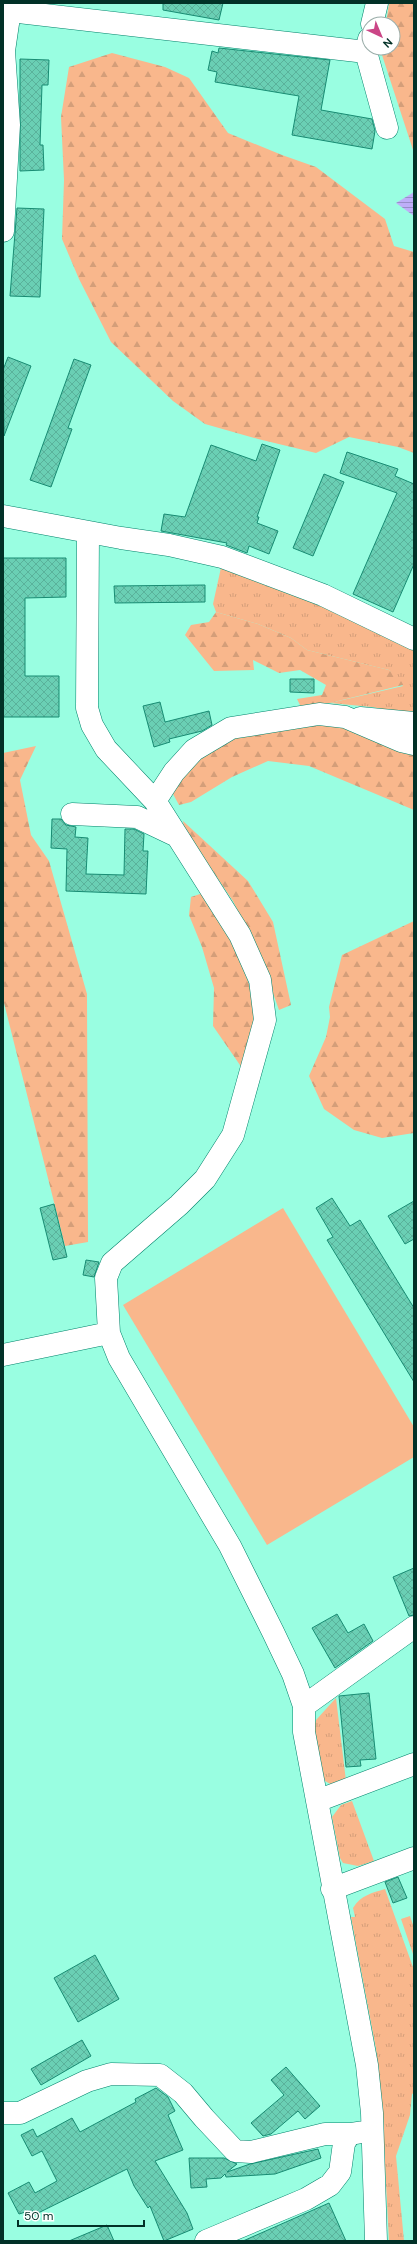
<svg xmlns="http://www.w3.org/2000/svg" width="417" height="2244" font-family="'DM Sans',sans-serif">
  <defs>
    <pattern id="grass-tufts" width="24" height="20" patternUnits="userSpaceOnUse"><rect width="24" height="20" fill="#f9b78c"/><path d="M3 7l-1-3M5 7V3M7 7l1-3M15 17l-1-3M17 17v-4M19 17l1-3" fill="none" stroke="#d49e79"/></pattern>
    <pattern id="forest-firs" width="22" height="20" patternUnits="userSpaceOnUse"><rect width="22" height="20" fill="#f9b78c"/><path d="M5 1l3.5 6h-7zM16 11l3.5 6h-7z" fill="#d49e79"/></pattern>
    <pattern id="water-rules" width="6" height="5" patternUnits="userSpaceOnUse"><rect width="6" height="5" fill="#beaef8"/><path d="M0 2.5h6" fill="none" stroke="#988ec9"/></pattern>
    <pattern id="building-cross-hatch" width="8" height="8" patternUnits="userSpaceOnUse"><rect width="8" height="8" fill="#6acfb4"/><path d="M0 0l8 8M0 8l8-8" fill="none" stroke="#5ab29b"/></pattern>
  </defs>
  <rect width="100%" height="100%" fill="#99fee1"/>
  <!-- grass -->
  <path fill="url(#grass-tufts)" d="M222,563L414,647V715L372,707L330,703L403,686L389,670L307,650L291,638L258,624L216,612L213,604Z
    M336,1698L346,1781L332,1785L325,1781L323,1776L314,1727L316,1720Z
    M352,1801L374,1861L358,1866L343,1863L340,1858L332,1817L341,1805Z
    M385,1889L414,1970V2093L412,2094L410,2115L396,2156L404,2241H389L382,2108L376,2049L351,1917H355L353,1908C361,1895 372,1893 385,1889Z
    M410,1916L414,1928V1957L401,1919Z"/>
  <!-- forest -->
  <path fill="url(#forest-firs)" d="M389,3H414V153L382,55L383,48H393V24H386Z
    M112,53L165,67L189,78L228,133L282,155L316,167L385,219L394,246L414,252V453L398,447L349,437L316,453L258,439L205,424L173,401L111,342L79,279L62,239L64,180L61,117L69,67Z
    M216,612L258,624L291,638L307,650L389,670L404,682L403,685L330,703L301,707L297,699L322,695L326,685L300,670L279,673L253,660L254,670L214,671L185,635L191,625L209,622Z
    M325,719L414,749V810L309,766L268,761L232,777L191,802L179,805L173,794L180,776L196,754L235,733Z
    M36,746L20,780L31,835L49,861L87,994L88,1242L65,1246L3,999V753Z
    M183,821L248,881L273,922L291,1005L279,1010L259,954L233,901L184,829Z
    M203,893L233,942L249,984L255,1020L242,1068L213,1026L214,988L202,947L189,915L191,897Z
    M414,921V1133L382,1138L354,1130L324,1109L309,1076L326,1037L330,1017L329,1007L342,955Z"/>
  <!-- pitch -->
  <path fill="#f9b78c" d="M283,1208L414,1427V1457L267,1545L123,1305Z"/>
  <!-- water -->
  <path fill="url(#water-rules)" d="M414,192V216L396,203Z"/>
  <!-- building -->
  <path fill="url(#building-cross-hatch)" stroke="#188c73" d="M163,3H223L219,20L163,10Z
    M219,48L330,60L321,110L372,119L375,131L372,149L292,135L299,96L215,82L217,72L208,70L212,51L218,53Z
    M20,59L49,60L48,85H42L40,145H43L44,170L20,171Z
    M17,208L44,209L40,297L10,296Z
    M8,357L31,366L4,436L3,370Z
    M74,359L91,365L68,428L72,429L51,487L30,480Z
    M262,444L280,450L257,517H259L257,523L278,531L269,554L249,546L247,553L226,545L227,543L161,531L164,514L185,517L211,445L256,461Z
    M347,452L398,469L395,476L414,484V564L393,612L353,594L397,493L340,473Z
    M324,474L344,482L313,556L293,548Z
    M3,558H66V597L25,598V676H59V717H3Z
    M205,585V602L115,603L114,586Z
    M290,679H314V693L290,692Z
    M160,702L165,722L209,711L212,725L202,731L169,739L170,742L154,747L143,706Z
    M52,819H61L66,825L76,827L75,837L88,838L86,874L124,875L125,829H134L144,834L143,851H148L146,894L66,891L67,849L51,848Z
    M332,1198L350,1226L360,1220L414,1308V1382L327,1240L333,1237L316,1208Z
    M414,1201V1239L405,1244L388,1216Z
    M54,1204L67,1257L53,1260L40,1208Z
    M86,1260L99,1262L94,1277L83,1275Z
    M414,1568V1615L409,1616L393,1577Z
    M337,1614L348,1633L364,1624L373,1641L335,1668L312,1628Z
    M369,1693L376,1759L360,1760L361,1766L346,1767L339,1696Z
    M398,1877L407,1898L393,1903L385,1882Z
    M95,1955L119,1999L78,2022L54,1978Z
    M82,2040L91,2056L41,2085L31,2069Z
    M286,2067L320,2106L305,2119L298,2111L271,2134L263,2136L251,2123L284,2095L271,2080Z
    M156,2088L168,2097L175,2111L168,2115L183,2150L155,2161L187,2213L193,2229L164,2241L150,2206L148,2208L134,2186L127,2169L34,2215L32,2210L19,2214L8,2193L29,2182L35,2193L57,2181L42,2151L32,2156L21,2135L33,2129L37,2137L72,2118L80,2132L136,2102L135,2099Z
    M318,2149L321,2158L275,2174L226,2177L225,2174L221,2178L206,2179L207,2187L191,2188L189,2158H224L237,2164L227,2172L250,2164Z
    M329,2203L346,2241H243Z
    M107,2225L114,2241H69Z"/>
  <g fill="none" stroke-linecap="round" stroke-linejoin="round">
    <defs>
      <path id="minor" d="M10,11L366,52L369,39
        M372,24L377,3
        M366,52L387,128
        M3,231L9,125L4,51L11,3
        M3,516L121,538L169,545L222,557L323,595L414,639
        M360,718L414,723
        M155,801L174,772L194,750L231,728L319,714L345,717L401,741L414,744
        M72,814L137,817L177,836
        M109,1333L119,1358L230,1546L273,1632L293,1674L304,1706V1732L367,2065L372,2113L376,2241
        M3,1355L109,1333L106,1278L112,1263L179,1205L205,1179L233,1135L265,1020L260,980L240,935L155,801L106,749L92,725L87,708L88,532
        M304,1706L414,1627
        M317,1801L414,1764
        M332,1889L414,1858
        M3,2113H20L87,2081L111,2074L160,2075L183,2093L204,2118L235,2151L251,2152L325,2134H350
        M206,2241L306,2199L330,2185L340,2172L344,2143L350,2134L363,2132"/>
    </defs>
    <!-- minor casing -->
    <use href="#minor" stroke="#00836b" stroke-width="23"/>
    <!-- minor -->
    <use href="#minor" stroke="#fff" stroke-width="22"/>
  </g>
  <!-- border -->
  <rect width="417" height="2244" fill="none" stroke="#023127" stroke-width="8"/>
  <!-- north arrow -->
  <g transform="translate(381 36) rotate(136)"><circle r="19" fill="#ffffff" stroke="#9aada9"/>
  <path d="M0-3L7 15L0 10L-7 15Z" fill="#cb4586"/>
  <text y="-6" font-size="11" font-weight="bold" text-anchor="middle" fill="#023127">N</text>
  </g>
  <!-- scale -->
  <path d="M18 2220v6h126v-6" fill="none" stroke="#023127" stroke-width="2"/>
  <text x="24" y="2220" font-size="12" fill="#023127" stroke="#ffffff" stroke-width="3" paint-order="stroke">50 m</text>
</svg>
